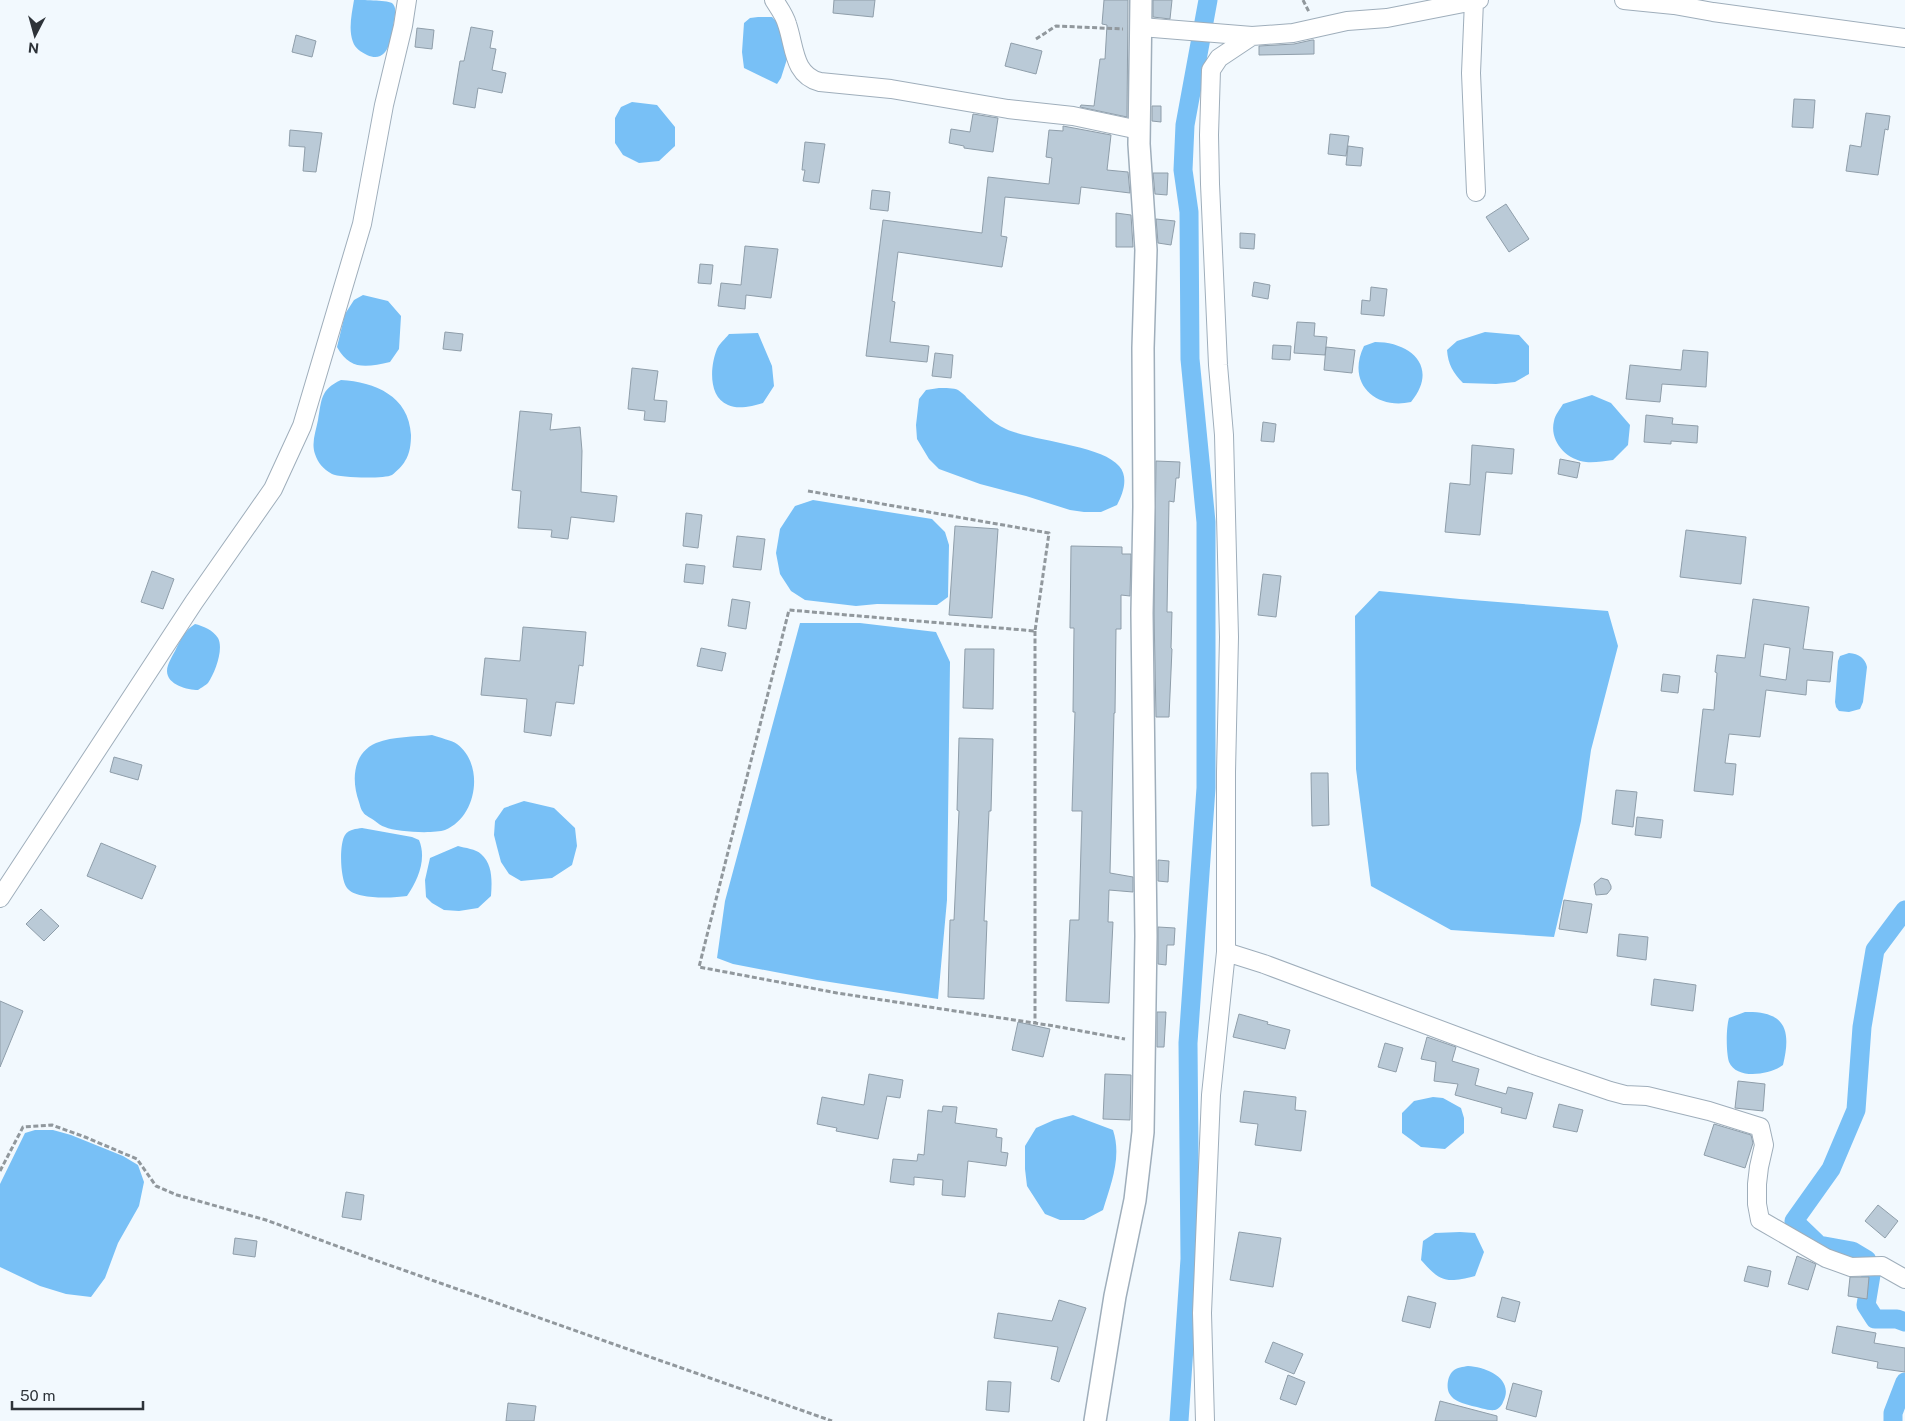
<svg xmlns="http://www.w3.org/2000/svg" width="1905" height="1421" font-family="'Public Sans',sans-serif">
  <rect width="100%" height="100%" fill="#f2f9fe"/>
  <!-- water -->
  <path fill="#78c0f6" d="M354,0C362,0 385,0 392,3C397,7 395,15 394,21C392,36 389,65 367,55C361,52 355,48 353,42C348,29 352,13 354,0Z
    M758,17H772L779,24L788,56L781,78L777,84L744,68L742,52L744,23L750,18Z
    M632,102L657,105L675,127V146L659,161L639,163L623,155L615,143V118L621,107Z
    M363,295L388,301L401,316L399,349L390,362C367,367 350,371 337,347L345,314L354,300Z
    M1485,332L1519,335L1529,346V374L1515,382L1496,384L1463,383C1453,373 1448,364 1447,350L1457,341Z
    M758,333L772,366L774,386L763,403C753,406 738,410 728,405C708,397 710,366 717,349C719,344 725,339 729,334Z
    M1375,342C1412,342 1439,368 1411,402C1375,410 1346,383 1364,346Z
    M341,380C375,382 409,396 411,435C411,443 410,454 405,461C403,465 396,472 392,475C385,479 339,478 332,474C323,469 318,463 315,454C311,443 316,431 318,420C322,399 320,390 341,380Z
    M939,388C945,388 954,388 958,390C961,392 965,395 967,398C979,408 991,423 1006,429C1032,441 1102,445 1119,466C1129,477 1123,494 1117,505L1101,512H1084L1070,510L1026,496L980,484L939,469L929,459L917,439L916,425L919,399L926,390Z
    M1592,395L1611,403L1630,425L1628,445L1613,460C1604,461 1594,463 1586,462C1566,460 1549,441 1554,421C1555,415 1560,409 1563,404Z
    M813,500L932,519L945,532L949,545L948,597L937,605L877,604L856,606L805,600L791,591L780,574L776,553L780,529L795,506Z
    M1379,591L1460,599L1608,611L1618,646L1591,750L1581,821L1554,937L1451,930L1371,886L1356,769L1355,616Z
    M800,623H860L936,632L950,662L947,900L938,999L817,980L733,964L717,958L725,901Z
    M195,624C203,626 213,630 218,638C224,649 215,673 208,683C206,685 201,688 198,690C188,690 167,685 167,671C167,664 173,655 176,649C181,639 185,630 195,624Z
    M1849,653C1859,654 1865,658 1867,667L1863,702L1860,709L1849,712L1839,711L1836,707L1835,702L1838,661L1840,656Z
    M432,735C440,738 451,740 457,744C485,765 477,817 445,830C433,834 396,832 385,827C381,826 378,823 375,821C372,818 365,816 363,812C361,810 360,805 359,802C351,780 353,753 376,743C394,736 414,737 432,735Z
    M524,801L554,808L575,828L577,846L572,865L552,878L521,881L509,874L501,862L497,847L494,835L495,821L504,808Z
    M362,828L412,837L419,840C427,859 418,880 407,896C393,898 356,900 347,888C340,879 339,844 345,835C349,829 356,829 362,828Z
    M458,846C465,848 476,849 481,854C493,864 492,882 491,896L478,908L459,911L444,910L432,903L426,897L425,880L430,858Z
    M1745,1012C1784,1011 1792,1028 1783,1065C1772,1074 1737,1081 1729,1062C1726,1052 1726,1028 1729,1018Z
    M1433,1097L1443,1098L1461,1108L1464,1118V1133L1445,1149L1421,1147L1402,1133V1113L1414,1101Z
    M1073,1115L1113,1130C1122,1157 1111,1184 1103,1210L1084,1220H1060L1045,1214L1027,1186L1025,1169V1146L1036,1128L1054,1120Z
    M35,1130H53L71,1135L123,1156L138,1165L144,1182L139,1206L118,1243L105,1278L91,1297L66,1294L40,1286L0,1267V1184L25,1133Z
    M1460,1232L1475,1233L1484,1252L1475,1276C1447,1283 1441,1283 1421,1260L1423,1241L1435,1233Z
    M1468,1366C1487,1367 1515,1379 1503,1402C1502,1405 1499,1409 1495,1410C1488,1411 1479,1407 1472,1406C1463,1403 1454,1402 1449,1393C1446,1387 1448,1375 1453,1371C1457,1367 1463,1367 1468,1366Z"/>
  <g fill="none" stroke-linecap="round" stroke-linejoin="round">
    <!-- canal -->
    <path stroke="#78c0f6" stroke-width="19" d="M1867,1260L1852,1251L1819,1245L1794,1221L1831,1169L1856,1110L1862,1027L1875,950L1905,910
      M1872,1269L1866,1305L1875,1319H1897L1905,1322
      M1179,1421L1190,1259L1188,1043L1206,788V522L1190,359L1189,212L1183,170L1185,125L1208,0
      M1893,1421V1413L1905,1382"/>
  </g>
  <!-- building -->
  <path fill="#bacad7" stroke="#8f9eaa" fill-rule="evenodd" d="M834,0H875L873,17L833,13Z
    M1104,0H1128L1127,117L1080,107L1081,105L1094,106L1100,59H1105L1107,25L1102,24Z
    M1153,0H1172L1170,19L1153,17Z
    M471,27L493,31L490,48L496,49L492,70L506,73L502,93L478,88L475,108L453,104L460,61H464Z
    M417,28L434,30L432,49L415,47Z
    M296,35L316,41L312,57L292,52Z
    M1312,40H1314V54L1259,55V46L1294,44Z
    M1011,43L1042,51L1036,74L1005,66Z
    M1794,99L1815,100L1813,128L1792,127Z
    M1152,106H1161V122L1152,121Z
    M1866,113L1890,116L1888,130L1885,129L1878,175L1846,171L1850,145L1861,147Z
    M973,114L998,118L993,152L964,148V146L949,143L951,129L970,132Z
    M1063,126L1111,135L1107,170L1128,172L1130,193L1081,187L1079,204L1005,197L1001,236L1007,237L1002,267L898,252L892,301L895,302L890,342L929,346L927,362L866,356L883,220L982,233L988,177L1049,184L1052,158L1046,157L1049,130L1063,131Z
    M290,130L322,133L316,172L303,171L305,147L289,146Z
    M1330,134L1349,136L1346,156L1328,154Z
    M805,142L825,144L819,183L803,181L805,170H802Z
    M1348,146L1363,148L1361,166L1346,165Z
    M1153,173H1168L1167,195L1155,194Z
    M872,190L890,192L888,211L870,209Z
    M1506,204L1529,239L1509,252L1486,217Z
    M1116,213L1131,215L1133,247H1116Z
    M1156,219L1175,221L1171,245L1158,243Z
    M1240,233L1255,234L1254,249L1240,248Z
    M745,246L778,249L771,298L746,295L745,309L718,306L721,283L741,285Z
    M700,264L713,265L711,284L698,283Z
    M1254,282L1270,285L1268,299L1252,296Z
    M1371,287L1387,289L1384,316L1361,314L1362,300L1370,301Z
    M1297,322L1315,323L1314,336L1327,337L1325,355L1294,353Z
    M445,332L463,334L461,351L443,349Z
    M1273,345L1291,346L1290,360L1272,359Z
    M1326,347L1355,350L1352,373L1324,370Z
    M1683,350L1708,352L1706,387L1662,384L1660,402L1626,399L1630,365L1681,370Z
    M935,353L953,355L951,378L932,376Z
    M632,368L658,371L654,400L667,401L665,422L644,420L645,411L628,409Z
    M520,411L552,414L550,430L580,427L582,451L581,492L617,496L614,522L571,517L568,539L551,537L552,530L518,528L521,491L512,490Z
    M1646,415L1673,418L1672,424L1698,426L1697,443L1671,441V444L1644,442Z
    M1263,422L1276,424L1274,442L1261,441Z
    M1472,445L1514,449L1512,474L1486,472L1480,535L1445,532L1450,483L1470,485Z
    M1560,459L1580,463L1577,478L1558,474Z
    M1156,461L1180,462L1179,478H1176L1174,502L1169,501L1167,612H1172L1171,648L1172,649L1169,717H1156L1154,613Z
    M686,513L702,515L698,548L683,546Z
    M955,526L998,529L992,618L949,615Z
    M1686,530L1746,537L1741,584L1680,577Z
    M737,536L765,539L761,570L733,567Z
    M1071,546L1122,547V554H1131L1130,596L1121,595V629H1116L1115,713H1114L1110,873L1133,877V892L1109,890L1108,922H1113L1109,1003L1066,1001L1070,920H1079L1082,811H1072L1075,712H1073L1074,628H1070Z
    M686,564L705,566L703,584L684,582Z
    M152,571L174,579L163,609L141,602Z
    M1263,574L1281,576L1276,617L1258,615Z
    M732,599L750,602L746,629L728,626Z
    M1753,599L1809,607L1803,649L1833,652L1830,682L1807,680L1806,695L1766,690L1760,737L1729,734L1725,763L1736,764L1733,795L1694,791L1703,709L1714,710L1717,673L1715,672L1717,655L1745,658ZM1764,644L1790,648L1786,680L1760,676Z
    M523,627L586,632L583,666L579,665L574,704L556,702L551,736L524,732L527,699L481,695L485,658L520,661Z
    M701,648L726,653L722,671L697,666Z
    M965,649H994L993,709L963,708Z
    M1663,674L1680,676L1678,693L1661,691Z
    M959,738L993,739L991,811H989L984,921H987L984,999L948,997L950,920H954L959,811L957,810Z
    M114,757L142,765L138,780L110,772Z
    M1311,773H1328L1329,825L1312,826Z
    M1616,790L1637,792L1633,827L1612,824Z
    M1637,817L1663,820L1661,838L1635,835Z
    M101,843L156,866L142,899L87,876Z
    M1158,860L1169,861L1168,882L1158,881Z
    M1601,878L1608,880L1611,886V889L1607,894L1596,895L1594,884Z
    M1564,900L1592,904L1587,933L1559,929Z
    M41,909L59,926L44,941L26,924Z
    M1158,927L1175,928L1174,945H1167L1166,965L1158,964Z
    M1619,934L1648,937L1646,960L1617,956Z
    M1654,979L1696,985L1693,1011L1651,1005Z
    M0,1001L23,1011L0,1067Z
    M1157,1012H1166L1164,1047H1157Z
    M1239,1014L1268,1022L1267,1024L1290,1030L1285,1049L1233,1037Z
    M1018,1022L1050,1029L1043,1057L1012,1050Z
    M1427,1037L1456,1047L1452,1061L1479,1069L1475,1085L1506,1094L1508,1087L1533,1093L1526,1119L1501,1113L1502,1108L1455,1095L1458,1084L1434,1081L1436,1062L1421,1059Z
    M1385,1043L1403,1048L1396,1072L1378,1067Z
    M869,1074L903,1080L900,1098L887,1096L878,1139L836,1131L837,1128L817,1124L822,1097L864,1105Z
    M1105,1074L1131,1075L1130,1120L1103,1119Z
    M1738,1081L1765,1084L1763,1111L1735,1108Z
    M1244,1091L1296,1097L1295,1110L1306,1111L1301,1151L1255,1145L1258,1124L1240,1122Z
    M1559,1104L1583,1110L1577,1132L1553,1127Z
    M943,1106L957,1107L955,1123L997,1129L996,1137L1002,1138L1001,1152L1008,1153L1006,1166L968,1161L965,1197L942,1195L943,1180L914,1177V1185L890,1182L893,1159L917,1161L918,1154L924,1155L928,1110L942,1112Z
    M1714,1124L1751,1135L1753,1143L1745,1168L1704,1155Z
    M346,1192L364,1195L361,1220L342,1217Z
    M1878,1205L1898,1221L1885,1238L1865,1221Z
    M1239,1232L1281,1238L1273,1287L1230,1280Z
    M235,1238L257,1241L255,1257L233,1254Z
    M1797,1256L1816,1264L1808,1290L1788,1284Z
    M1748,1266L1771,1271L1768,1287L1744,1281Z
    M1850,1277H1869L1867,1299L1848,1296Z
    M1408,1296L1436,1303L1430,1328L1402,1321Z
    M1502,1297L1520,1302L1515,1322L1497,1317Z
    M1059,1300L1086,1308L1059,1382L1051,1379L1058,1347L994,1338L998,1313L1052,1321Z
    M1837,1326L1876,1333L1874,1343L1905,1348V1372L1877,1368L1878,1362L1832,1353Z
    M1273,1342L1303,1354L1294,1374L1265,1362Z
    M1288,1375L1305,1382L1296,1405L1280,1399Z
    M988,1381L1011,1382L1009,1412L986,1410Z
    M1513,1383L1542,1391L1536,1417L1506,1409Z
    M1440,1401L1497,1416V1421H1435Z
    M508,1403L536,1406L534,1421H506Z"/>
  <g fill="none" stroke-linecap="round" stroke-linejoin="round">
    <defs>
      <path id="minor" d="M774,0C779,8 785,16 787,24C795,47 793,75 820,82L891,89L1008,109L1073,116L1139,130
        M1624,0L1674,5L1713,12L1905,38
        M1474,1L1471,73L1476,192
        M1141,27L1252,36L1293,33L1347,21L1387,18L1479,0
        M0,898L194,602L273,489L302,426L362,224L384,105L403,26L407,0
        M1226,952L1264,964L1534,1065L1610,1091L1625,1095L1647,1096L1709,1111L1760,1127L1764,1145L1759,1167L1757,1184V1204L1760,1220L1826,1258L1851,1267L1882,1266L1905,1279
        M1205,1421L1202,1313L1211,1095L1226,952V772L1229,637L1224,435L1218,365L1210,184L1209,135L1211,70L1219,58L1252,36"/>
      <path id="tertiary" d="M1095,1421L1115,1296L1135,1200L1143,1132L1146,936L1142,613L1144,507L1143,348L1146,250L1139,144L1141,0"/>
    </defs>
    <!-- minor casing -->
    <use href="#minor" stroke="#9faebb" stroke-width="20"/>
    <!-- tertiary casing -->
    <use href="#tertiary" stroke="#9faebb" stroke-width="24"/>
    <!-- path -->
    <path stroke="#91989d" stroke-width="3" stroke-dasharray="5 2.5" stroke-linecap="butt" d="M1303,0L1309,12
      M1036,39L1056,26L1123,29
      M808,491L1049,533L1035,631L789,610L699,967L837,993L1054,1026L1125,1039
      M1035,631V1023
      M0,1171L23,1127L52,1125L85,1137L137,1159L156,1186L177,1195L266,1220L372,1259L832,1421"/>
    <!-- minor -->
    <use href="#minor" stroke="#fff" stroke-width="18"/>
    <!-- tertiary -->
    <use href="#tertiary" stroke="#fff" stroke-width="21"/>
  </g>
  <!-- north arrow -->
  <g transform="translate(35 35) rotate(186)" stroke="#f2f9fe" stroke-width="4" paint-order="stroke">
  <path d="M0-4L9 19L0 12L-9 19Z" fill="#2d3339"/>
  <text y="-8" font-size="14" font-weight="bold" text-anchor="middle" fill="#2d3339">N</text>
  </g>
  <!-- scale -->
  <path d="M12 1401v8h131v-8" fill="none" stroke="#2d3339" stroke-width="2.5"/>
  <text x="20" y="1401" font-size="15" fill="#2d3339" stroke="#f2f9fe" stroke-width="4" paint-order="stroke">50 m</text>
</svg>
